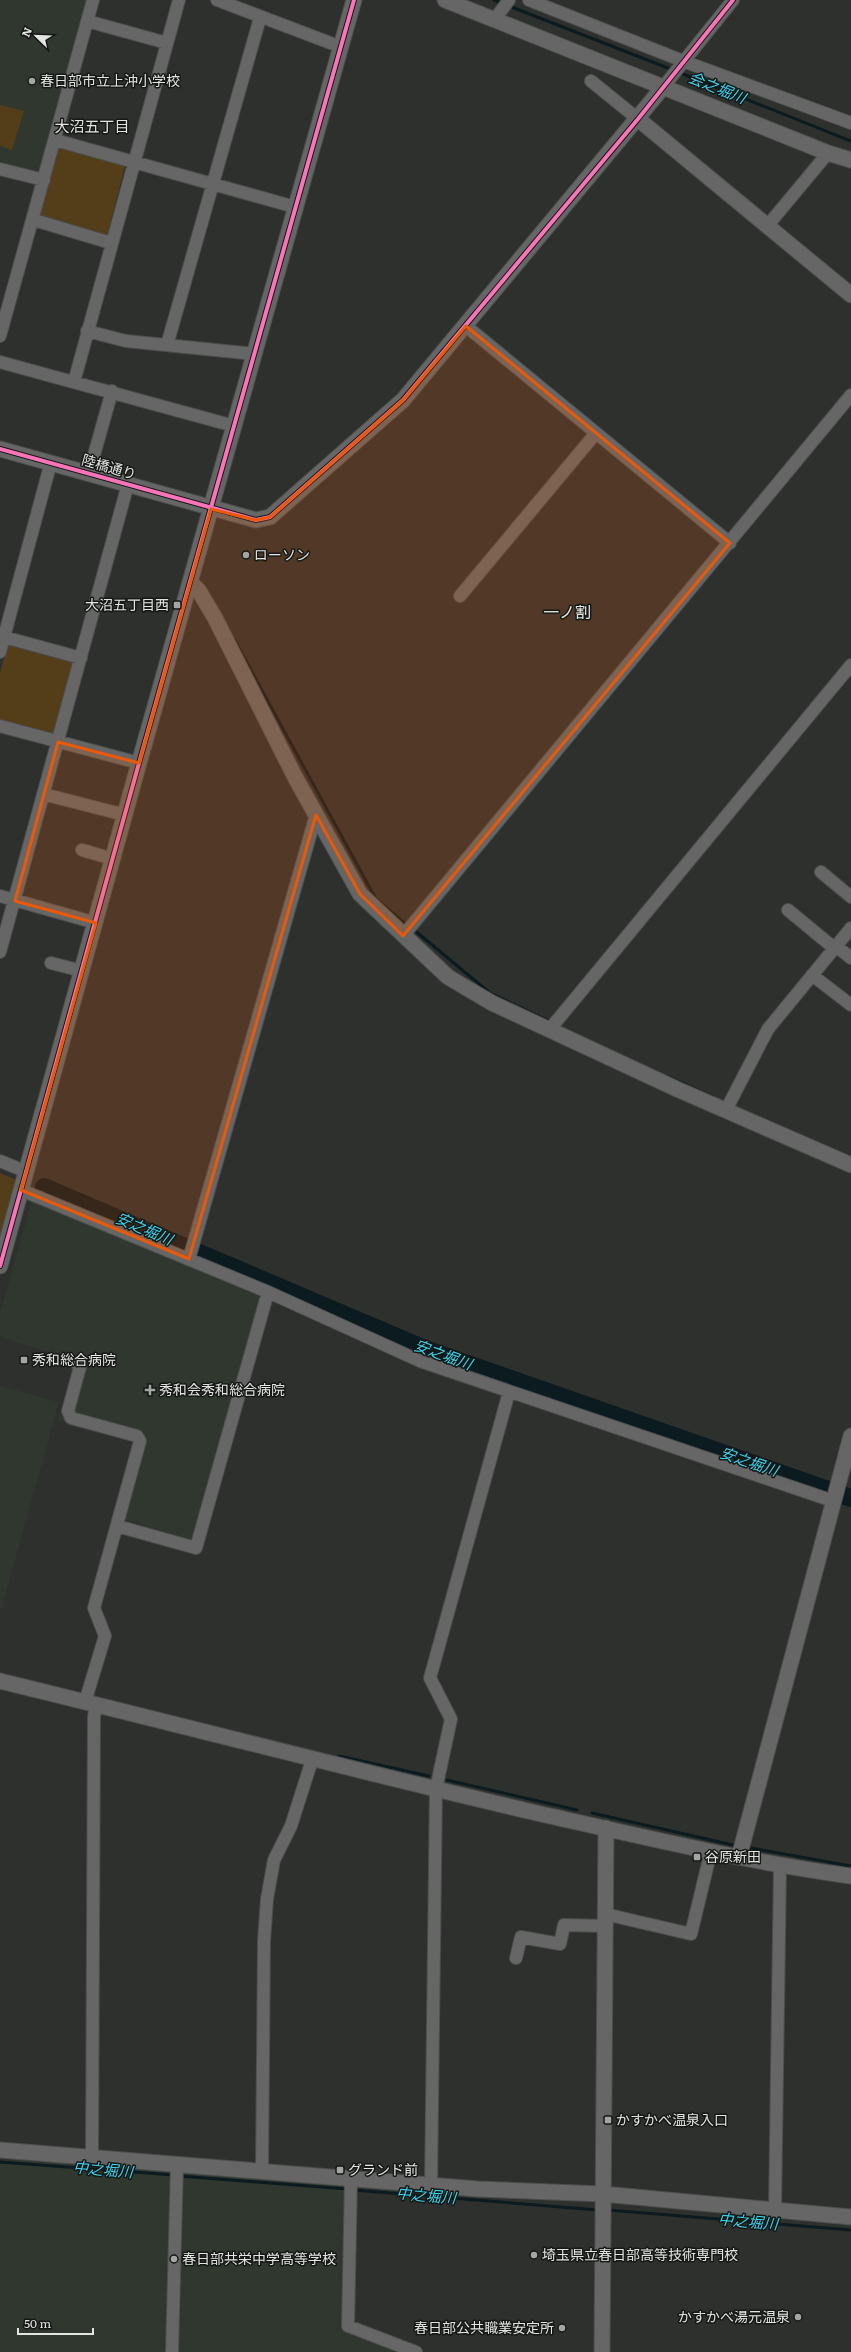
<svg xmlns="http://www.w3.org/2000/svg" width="851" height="2352" font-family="Literata,'Noto Sans JP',serif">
  <rect width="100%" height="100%" fill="#2e302e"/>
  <!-- built -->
  <path fill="#2f372f" d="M0,0H86L42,162L36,172L0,163Z
    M32,1200L258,1294L259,1300L191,1540L125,1519L146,1445L58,1420L74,1360L0,1337V1313Z
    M0,1386L59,1402L1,1610H0Z
    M19,2160L348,2186L349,2332L404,2352H0V2164Z"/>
  <!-- green -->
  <path fill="#533e19" d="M0,105L24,111L12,150L0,146Z
    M58,147L125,166L107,236L38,218Z
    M8,644L75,661L55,737L0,722V673Z
    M0,1173L19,1181L0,1248Z"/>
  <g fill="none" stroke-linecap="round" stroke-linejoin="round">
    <!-- stream -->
    <path stroke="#0b1b1f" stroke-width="3" d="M494,0L504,4
      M509,6L673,70
      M678,72L851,141
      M234,639L376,899L408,926
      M413,929L490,993L551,1022
      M667,1076L713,1097
      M339,1756L429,1776
      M447,1780L577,1810
      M592,1813L733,1845
      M751,1848L851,1866
      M0,2162L174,2175
      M179,2176L347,2189
      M353,2190L598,2210
      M608,2210L851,2230"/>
    <!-- river -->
    <path stroke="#0b1b1f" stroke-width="18" d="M44,1187L425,1349L851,1498"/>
    <defs>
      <path id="minor" d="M217,0L341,47
        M529,0L683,61L851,123
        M495,19L509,0
        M87,21L167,43
        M591,81L638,119
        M664,86L733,0
        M55,140L295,207
        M0,169L44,180
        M34,220L111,243
        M768,225L828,153
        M466,326L730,543
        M87,331L126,341L255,354
        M0,336L93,0
        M167,345L260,18
        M0,362L234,426
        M74,382L179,0
        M89,473L112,391
        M460,596L596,433
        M4,637L81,658
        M0,652L51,462
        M0,726L139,763
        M43,794L125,815
        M82,850L113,859
        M821,872L851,897
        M0,896L96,923
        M788,910L834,948
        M403,936L851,395
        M836,946L851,958
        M0,952L128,484
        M51,963L82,971
        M812,975L851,1005
        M550,1029L851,665
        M726,1110L768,1029L851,928
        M0,1161L27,1172
        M21,1190L268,1292L420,1361L833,1501
        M189,1259L316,815
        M77,1364L80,1367L68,1411L71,1418L137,1436L140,1441L94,1608L105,1636L85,1702
        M117,1526L196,1548L268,1292
        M605,1914L691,1934L711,1851
        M516,1958L521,1937L560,1944L564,1925L605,1926
        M92,2157L94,1717L96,1705
        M262,2170L264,1941L267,1899L274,1860L291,1826L312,1760
        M351,2178L348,2326L416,2352
        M431,2185L436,1789L451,1719L430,1678L509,1392
        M775,2210L780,1866
        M172,2352L177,2164"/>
      <path id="tertiary" d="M445,0L828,153L851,160
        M638,119L851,295
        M0,449L256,520L270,517L403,400L664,86
        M190,582L199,591L215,618L295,777L360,894L448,977L492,1003L679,1090L851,1165
        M0,1266L139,763L354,0
        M0,1681C181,1725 360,1772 541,1814C644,1837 747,1862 851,1876
        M739,1857L851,1436
        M0,2150L478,2189L603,2194L851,2217
        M602,2352L606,1828"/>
    </defs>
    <!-- minor casing -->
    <use href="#minor" stroke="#4c4e4c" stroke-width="14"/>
    <!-- tertiary casing -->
    <use href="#tertiary" stroke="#4c4e4c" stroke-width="17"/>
    <!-- minor -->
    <use href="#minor" stroke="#656665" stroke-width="12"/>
    <!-- tertiary -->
    <use href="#tertiary" stroke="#656665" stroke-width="15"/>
    <defs>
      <path id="cycleway" d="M0,449L256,520L270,517L403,400L638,119L733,0
        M0,1266L139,763L354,0"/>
    </defs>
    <!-- cycleway casing -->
    <use href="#cycleway" stroke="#161816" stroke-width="6"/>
    <!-- cycleway -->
    <use href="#cycleway" stroke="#fb73b8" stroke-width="4"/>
  </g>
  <!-- marked area -->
  <path fill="#e8590c" fill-opacity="0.2" stroke="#e8590c" stroke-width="3" stroke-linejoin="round" d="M466,326L730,543L403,936L360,894L316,815L189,1259L21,1190L96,923L15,901L58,742L139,763L211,509L256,520L270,517L403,400Z"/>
  <!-- markers -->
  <g fill="#a4a6a4" stroke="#161816" stroke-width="1.5">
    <circle cx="32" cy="81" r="4"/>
    <circle cx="246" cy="555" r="4"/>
    <rect x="173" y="601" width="8" height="8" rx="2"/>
    <rect x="20" y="1356" width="8" height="8" rx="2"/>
    <path d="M148 1384h4v4h4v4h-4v4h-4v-4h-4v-4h4z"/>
    <rect x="693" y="1853" width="8" height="8" rx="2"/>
    <rect x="604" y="2116" width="8" height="8" rx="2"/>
    <rect x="336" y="2166" width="8" height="8" rx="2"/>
    <circle cx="534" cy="2255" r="4"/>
    <circle cx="174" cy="2259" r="4"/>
    <circle cx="798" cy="2317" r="4"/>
    <circle cx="562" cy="2328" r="4"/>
  </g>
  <g text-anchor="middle" stroke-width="3" stroke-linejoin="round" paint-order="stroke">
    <!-- poi labels -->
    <g font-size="14" fill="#e3e5e3" stroke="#161816" text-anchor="start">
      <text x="40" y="86">春日部市立上沖小学校</text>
      <text x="254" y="560">ローソン</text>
      <text x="169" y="610" text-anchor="end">大沼五丁目西</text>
      <text x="32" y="1365">秀和総合病院</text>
      <text x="159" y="1395">秀和会秀和総合病院</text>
      <text x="705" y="1862">谷原新田</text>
      <text x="616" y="2125">かすかべ温泉入口</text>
      <text x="348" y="2175">グランド前</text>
      <text x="542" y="2260">埼玉県立春日部高等技術専門校</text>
      <text x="182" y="2264">春日部共栄中学高等学校</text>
      <text x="790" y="2322" text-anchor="end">かすかべ湯元温泉</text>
      <text x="554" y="2333" text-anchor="end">春日部公共職業安定所</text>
    </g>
    <!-- street labels -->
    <g font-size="14" fill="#e3e5e3" stroke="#161816">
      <text transform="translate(109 467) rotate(16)" y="5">陸橋通り</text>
    </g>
    <!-- water labels -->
    <g font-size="15" font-style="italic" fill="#3dd3ef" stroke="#161816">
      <text transform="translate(717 88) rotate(22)" y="5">会之堀川</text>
      <text transform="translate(144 1229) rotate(23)" y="5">安之堀川</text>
      <text transform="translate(443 1355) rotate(20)" y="5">安之堀川</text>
      <text transform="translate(749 1462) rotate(19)" y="5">安之堀川</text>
      <text transform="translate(103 2170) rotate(5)" y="5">中之堀川</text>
      <text transform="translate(426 2196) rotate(5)" y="5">中之堀川</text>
      <text transform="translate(748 2222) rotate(5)" y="5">中之堀川</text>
    </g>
    <!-- neighbourhood labels -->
    <g font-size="15" fill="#e3e5e3" stroke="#161816">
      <text x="92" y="132">大沼五丁目</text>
    </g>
    <!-- quarter labels -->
    <g font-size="16" fill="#e3e5e3" stroke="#161816">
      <text x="567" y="618">一ノ割</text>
    </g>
  </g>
  <!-- north arrow -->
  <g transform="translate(36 36) rotate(293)" stroke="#161816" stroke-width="3" paint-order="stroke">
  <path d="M0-3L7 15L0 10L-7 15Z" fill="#e3e5e3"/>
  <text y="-6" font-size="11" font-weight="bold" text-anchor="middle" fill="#e3e5e3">N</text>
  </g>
  <!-- scale -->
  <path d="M18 2328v6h75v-6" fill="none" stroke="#e3e5e3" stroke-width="2"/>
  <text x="24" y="2328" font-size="12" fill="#e3e5e3" stroke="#161816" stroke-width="3" paint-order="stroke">50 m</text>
</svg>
